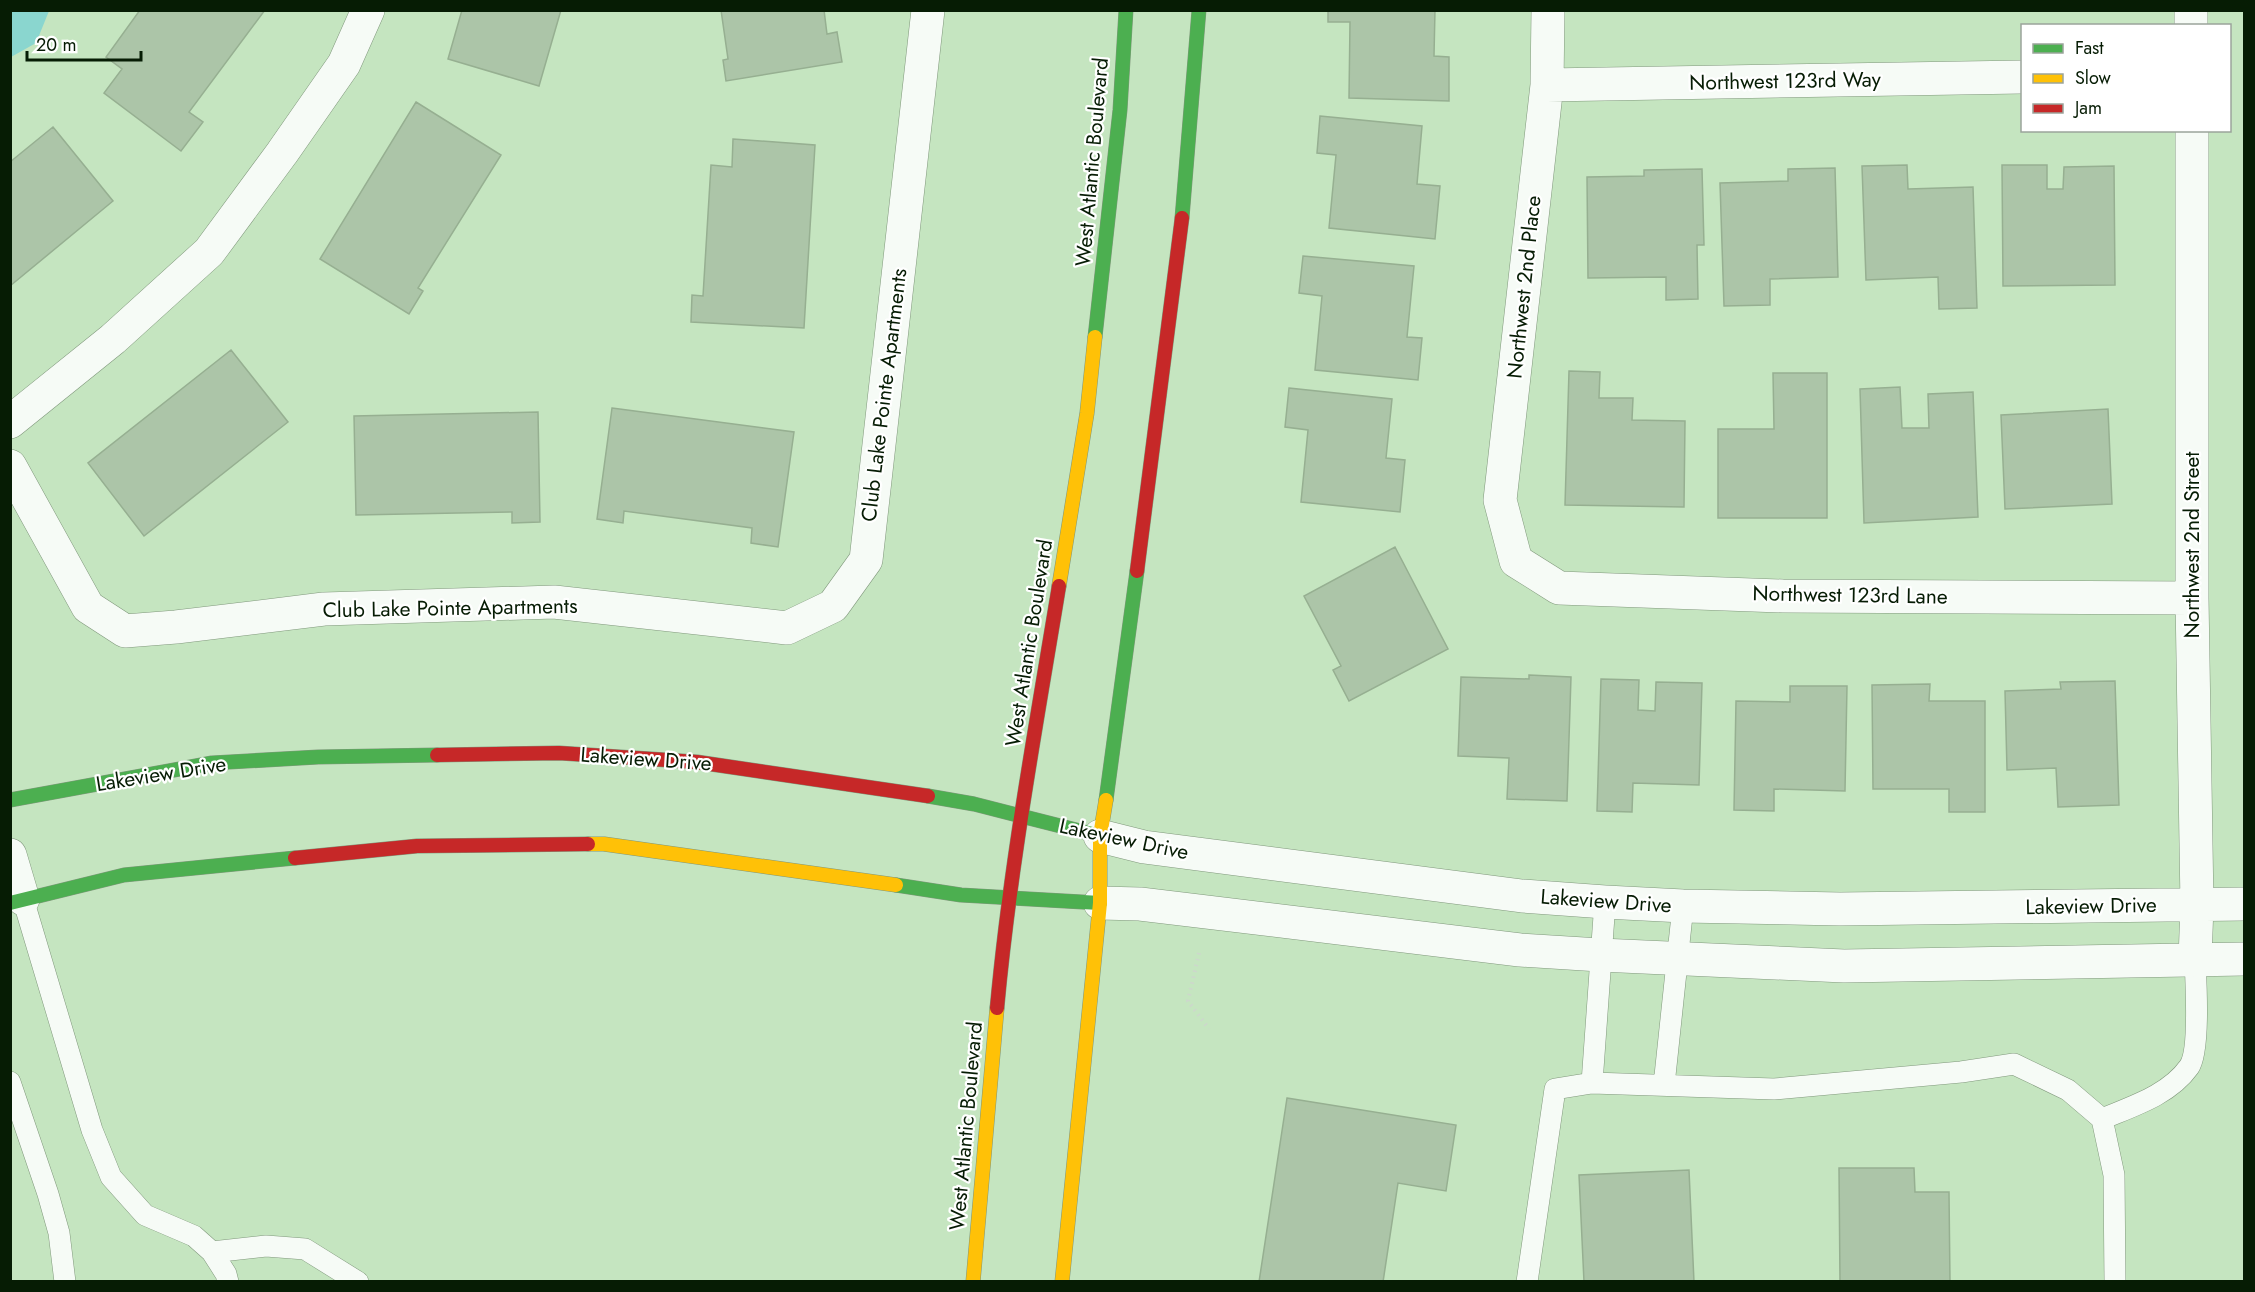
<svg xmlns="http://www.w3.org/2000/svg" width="2255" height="1292" font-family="Jost,sans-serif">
  <rect width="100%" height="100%" fill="#c5e5c0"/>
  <!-- water -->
  <path fill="#8ad6cf" d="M11,10L49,11L36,43L11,57Z"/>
  <!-- building -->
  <path fill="#acc5a8" stroke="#96af91" stroke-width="1.5" d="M140,10H265L189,112L203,122L181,151L104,93L122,69L106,57Z
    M462,10H561L539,86L448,59Z
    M721,10H824L827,34L837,32L842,62L726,81L723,60L728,59Z
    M1328,10H1435L1434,56L1449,57V101L1349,98L1350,22H1328Z
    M416,102L501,155L418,288L423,291L409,314L320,259Z
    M1320,116L1422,126L1417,184L1440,186L1435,239L1329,228L1336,155L1317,153Z
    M53,127L113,201L10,286V162Z
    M733,139L815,145L804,328L691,322L692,295L703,296L711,165L732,167Z
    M1907,165L1908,189L1973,187L1977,308L1939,309L1938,277L1866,280L1862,166Z
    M2002,165H2047V189H2063L2064,167L2114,166L2115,285L2003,286Z
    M1835,168L1838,277L1770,279V305L1724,306L1720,183L1788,181V169Z
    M1702,169L1704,245H1697L1698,299L1666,300V277L1588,278L1587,177L1644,176V170Z
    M1303,256L1414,266L1407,337L1422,338L1418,380L1315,370L1322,296L1299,293Z
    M231,350L288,422L144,536L88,463Z
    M1569,371L1600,372L1599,398H1633L1632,420L1685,421L1684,507L1565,505Z
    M1773,373H1827V518H1718V429H1774Z
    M1900,387L1902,428H1929L1928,394L1973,392L1978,517L1864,523L1860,389Z
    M1289,388L1392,399L1386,458L1405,460L1400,512L1301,502L1308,430L1285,427Z
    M612,408L794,432L778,547L751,543L752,528L624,511L623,523L597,519Z
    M2108,409L2112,504L2005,509L2001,415Z
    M538,412L540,522L512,523V512L356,515L354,416Z
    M1395,547L1448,649L1349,701L1333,670L1341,666L1304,596Z
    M1529,675L1571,677L1567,801L1507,799L1509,758L1458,756L1461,677L1529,679Z
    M1601,679L1639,680L1638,710L1655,711L1656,682L1702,683L1699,785L1633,783L1632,812L1597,811Z
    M2115,681L2119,805L2058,807L2056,768L2007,770L2005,691L2061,689L2060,682Z
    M1930,684L1929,701H1985V812H1949V789H1873L1872,685Z
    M1790,686H1847L1845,791L1774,789V811L1734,810L1736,701L1790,702Z
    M1287,1098L1456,1125L1446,1191L1398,1183L1383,1282H1259Z
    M1839,1168H1914L1915,1192H1949L1950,1282H1840Z
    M1689,1170L1694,1282H1584L1579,1175Z"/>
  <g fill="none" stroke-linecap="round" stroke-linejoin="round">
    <defs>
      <path id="lane" d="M23,899L92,1130L111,1177L145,1215L194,1236L212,1252L226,1274L228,1282
        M10,1082L48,1194L59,1233L65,1282
        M1592,1083L1605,902
        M1664,1085L1683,906
        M2102,1119C2133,1106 2169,1095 2189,1067C2200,1052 2196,981 2195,960
        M212,1252L266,1246L305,1249L358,1282
        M1527,1282L1555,1089L1592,1083L1774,1089L1961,1072L2014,1064L2068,1090L2102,1119L2114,1175L2115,1282"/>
      <path id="street" d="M1548,10L1547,85L1500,500L1516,561L1559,588L1783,596L2192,598
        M2191,10V26
        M1547,85L2022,77
        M2192,130V598L2197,905L2195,960
        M10,422L113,339L209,252L282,153L344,64L368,10
        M10,466L88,607L125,631L176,627L324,609L554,602L787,628L833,606L866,560L928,10
        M1100,836L1144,847L1522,896L1605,902L1683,906L1840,909L2244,904
        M10,855L23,899
        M1100,903L1140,904L1520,950L1600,955L1844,966L2244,959"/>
      <path id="fast" d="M1182,218L1199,10
        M1095,337L1120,110L1126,10
        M928,796L974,804L1100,836
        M10,800L212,763L318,757L437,755
        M1106,800L1137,571
        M896,885L961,895L1100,903
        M10,903L124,875L295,858"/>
      <path id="slow" d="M1059,586L1087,413L1095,337
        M588,844H604L896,885
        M973,1282L997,1008
        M1062,1282L1100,903V836L1106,800"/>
      <path id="jam" d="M1137,571L1182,218
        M437,755L559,753L697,762L928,796
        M295,858L417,846L588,844
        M997,1008C1010,866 1036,726 1059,586"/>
    </defs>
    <!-- lane casing -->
    <use href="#lane" stroke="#80987c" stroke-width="22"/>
    <!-- street casing -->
    <use href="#street" stroke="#80987c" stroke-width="34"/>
    <!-- fast casing -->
    <use href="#fast" stroke="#80987c" stroke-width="15"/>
    <!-- slow casing -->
    <use href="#slow" stroke="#80987c" stroke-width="15"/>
    <!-- jam casing -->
    <use href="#jam" stroke="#80987c" stroke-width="15"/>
    <!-- path -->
    <path stroke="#cdd7cc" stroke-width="4" stroke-dasharray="1.5 4.5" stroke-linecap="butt" d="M1199,953L1188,1001L1209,1029"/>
    <!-- lane -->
    <use href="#lane" stroke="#f6fbf6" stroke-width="21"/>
    <!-- street -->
    <use href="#street" stroke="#f6fbf6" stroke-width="33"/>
    <!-- fast -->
    <use href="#fast" stroke="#4caf50" stroke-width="14"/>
    <!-- slow -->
    <use href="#slow" stroke="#ffc107" stroke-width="14"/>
    <!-- jam -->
    <use href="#jam" stroke="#c62828" stroke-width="14"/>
  </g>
  <g text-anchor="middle" stroke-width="4.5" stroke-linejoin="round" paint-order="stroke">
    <!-- street labels -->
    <g font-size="21" fill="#061c04" stroke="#fff">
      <text transform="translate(1785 81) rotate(-1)" y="7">Northwest 123rd Way</text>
      <text transform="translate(1092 162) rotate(-85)" y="7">West Atlantic Boulevard</text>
      <text transform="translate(1524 287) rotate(-84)" y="7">Northwest 2nd Place</text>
      <text transform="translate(884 395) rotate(-83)" y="7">Club Lake Pointe Apartments</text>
      <text transform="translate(2192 545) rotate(-90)" y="7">Northwest 2nd Street</text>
      <text transform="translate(1850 595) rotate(1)" y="7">Northwest 123rd Lane</text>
      <text transform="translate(450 608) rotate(-1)" y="7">Club Lake Pointe Apartments</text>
      <text transform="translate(1029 643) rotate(-81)" y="7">West Atlantic Boulevard</text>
      <text transform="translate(646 759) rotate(4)" y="7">Lakeview Drive</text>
      <text transform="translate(161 774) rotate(-9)" y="7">Lakeview Drive</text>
      <text transform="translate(1124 839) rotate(12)" y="7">Lakeview Drive</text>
      <text transform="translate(1606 901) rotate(4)" y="7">Lakeview Drive</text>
      <text transform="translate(2091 906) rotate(-1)" y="7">Lakeview Drive</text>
      <text transform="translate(966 1126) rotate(-85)" y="7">West Atlantic Boulevard</text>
    </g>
  </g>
  <!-- border -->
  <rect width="2255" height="1292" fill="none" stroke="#061c04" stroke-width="24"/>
  <!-- legend -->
  <rect x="2021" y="24" width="210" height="108" fill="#ffffff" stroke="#9ba49b" stroke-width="1.5"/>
  <rect x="2033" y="44" width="30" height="9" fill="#4caf50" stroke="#9ba49b" stroke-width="1.5"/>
  <text x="2075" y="54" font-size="18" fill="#061c04">Fast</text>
  <rect x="2033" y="74" width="30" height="9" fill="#ffc107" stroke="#9ba49b" stroke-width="1.5"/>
  <text x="2075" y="84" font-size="18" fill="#061c04">Slow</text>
  <rect x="2033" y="104" width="30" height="9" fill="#c62828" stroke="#9ba49b" stroke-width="1.5"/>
  <text x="2075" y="114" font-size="18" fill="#061c04">Jam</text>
  <!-- scale -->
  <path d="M27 51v9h114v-9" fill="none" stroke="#061c04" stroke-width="3"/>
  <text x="36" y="51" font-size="18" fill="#061c04" stroke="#ffffff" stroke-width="4.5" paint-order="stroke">20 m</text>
</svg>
